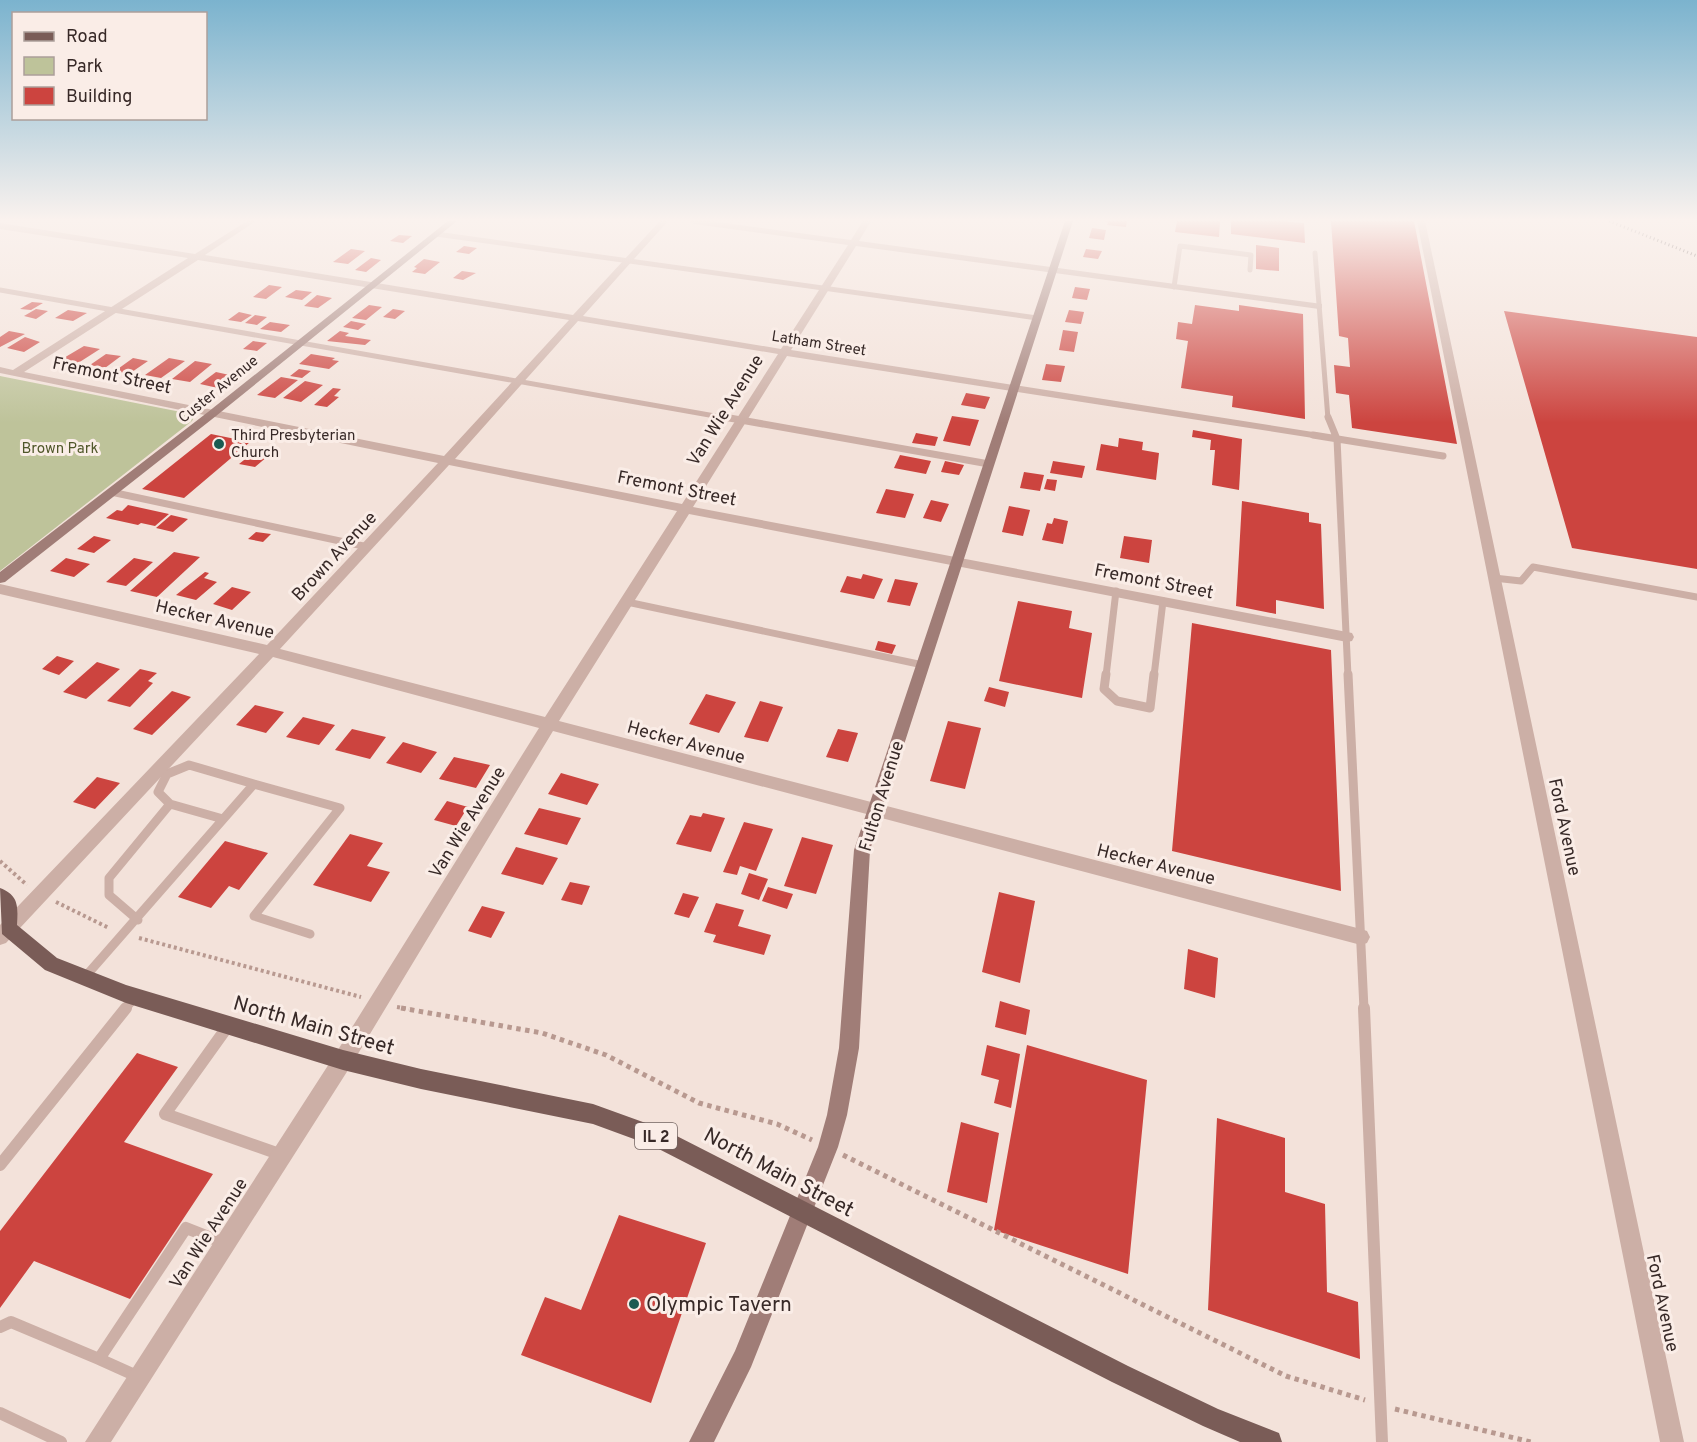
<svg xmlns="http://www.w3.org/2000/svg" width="1697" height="1442" font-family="Overpass,sans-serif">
  <rect width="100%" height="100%" fill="#f3e2da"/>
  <!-- green -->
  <path fill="#bec39a" d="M0,376L191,414L194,417L192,421L0,571Z"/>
  <!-- building -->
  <path fill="#cc443f" d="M1104,221H1127L1126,227L1107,225L1108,223Z
    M1177,221H1220L1219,237L1175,232Z
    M1231,221H1281L1304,223L1305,243L1231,234Z
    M1331,221H1414L1457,444L1352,428L1349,395L1336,393L1334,365L1350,367L1348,338L1339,336Z
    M1092,228L1106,230L1104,240L1089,238Z
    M399,235L412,236L403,243L390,241Z
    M1256,245L1279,248V271L1256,269Z
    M464,246L477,248L469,254L456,252Z
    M351,249L365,251L348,264L333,262Z
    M1086,249L1102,251L1098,259L1083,257Z
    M371,258L381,260L366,272L355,270Z
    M424,259L440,262L425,274L412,272L417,268L414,267Z
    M462,271L476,273L463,280L453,278Z
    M269,285L282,287L266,299L253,297Z
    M1075,287L1090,289L1087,300L1072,298Z
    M296,290L312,292L302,300L285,297Z
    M317,295L332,298L318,308L304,306Z
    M32,302L43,303L31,310L20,309Z
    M369,305L382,307L366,320L352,318Z
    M1195,305L1239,311V305L1303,314L1305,419L1232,407L1233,396L1181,388L1188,341L1176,339L1178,322L1192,324Z
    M36,309L48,311L36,319L24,316Z
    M393,309L405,311L395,319L383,317Z
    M68,310L87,313L73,321L55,318Z
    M1069,310L1084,312L1081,324L1065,322Z
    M1504,311L1697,337V569L1572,548Z
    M239,312L252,315L241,322L228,320Z
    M255,315L267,317L257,325L245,323Z
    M351,321L366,324L358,330L343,327Z
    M270,322L290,325L281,332L260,329Z
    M1063,330L1078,332L1074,352L1059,350Z
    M9,331L25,334L0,347V337Z
    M340,331L349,333L345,336L371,340L365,345L327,341Z
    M25,337L40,342L24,352L7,348Z
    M253,341L267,343L257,351L243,349Z
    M84,346L100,349L75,365L69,363L72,361L62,359Z
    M106,354L121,356L105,368L90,365Z
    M311,354L335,358L332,360L339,361L329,369L299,364Z
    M133,358L148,361L129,374L115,371Z
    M169,358L185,361L161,378L145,375Z
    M195,361L212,364L190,382L172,379Z
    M1046,364L1065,366L1061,382L1042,380Z
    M299,369L311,371L302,378L290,376Z
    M216,372L234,376L218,388L200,384Z
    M281,377L298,380L275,398L257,395Z
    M305,381L323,385L301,402L283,398Z
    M333,388L341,389L334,396L339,397L327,407L314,405Z
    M966,393L990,397L985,409L961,405Z
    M952,416L979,420L970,446L943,441Z
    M1193,430L1242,439L1239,490L1212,485L1215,450H1210L1211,440L1192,437Z
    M916,433L938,437L935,446L912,443Z
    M211,434L250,442L184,498L142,489Z
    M1119,438L1143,442L1142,450L1159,453L1156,480L1096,470L1101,444L1118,447Z
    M259,448L274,451L255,467L239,464Z
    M900,455L931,461L926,474L894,468Z
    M945,461L964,465L959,475L941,472Z
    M1053,461L1085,466L1082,478L1050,473Z
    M1024,472L1044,475L1040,491L1020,488Z
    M1047,479L1057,480L1055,491L1044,489Z
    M886,489L914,494L905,518L876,513Z
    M931,500L949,504L941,522L923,518Z
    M1242,501L1309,513V522L1321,524L1324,609L1276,600V614L1236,606Z
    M128,505L169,514L155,526L141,523L138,525L106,518L117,510L122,511Z
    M1009,506L1030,510L1023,536L1002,532Z
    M171,515L188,519L173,532L156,528Z
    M1054,518L1068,521L1063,544L1042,540L1047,523L1052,524Z
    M256,532L271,534L263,542L248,539Z
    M94,536L111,540L94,553L77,549Z
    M1124,536L1152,540L1149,563L1120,558Z
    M174,552L200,557L157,597L130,591Z
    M66,558L90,564L74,577L50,571Z
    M134,558L153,562L126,586L106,582Z
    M205,572L209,573L204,578L217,582L196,600L176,595Z
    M863,574L883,579L874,599L840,592L847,576L861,579Z
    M895,579L918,583L910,606L887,602Z
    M232,587L251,592L232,610L213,604Z
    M1018,601L1072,611L1069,628L1092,633L1082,698L999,681Z
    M1192,623L1331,650L1341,891L1172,851Z
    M878,641L896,645L892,654L875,650Z
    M57,656L74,661L59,675L42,669Z
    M97,662L120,669L86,699L63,692Z
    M140,669L157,673L148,681L153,683L130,707L107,701Z
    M989,687L1009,692L1005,707L984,701Z
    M172,691L191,697L152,735L133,729Z
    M706,694L736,702L719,733L689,724Z
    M760,701L783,707L768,742L744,737Z
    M255,705L284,712L266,733L236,725Z
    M303,717L335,725L319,745L286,737Z
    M948,721L981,728L965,789L930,781Z
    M352,729L386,737L370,759L335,750Z
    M838,729L858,733L848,762L826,757Z
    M403,742L437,752L421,773L386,763Z
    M454,757L490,765L476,788L439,779Z
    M561,773L599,784L587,805L548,794Z
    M97,777L120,783L95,809L73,802Z
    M447,801L468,807L456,826L434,820Z
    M539,808L581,818L567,845L524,834Z
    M703,813L725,818L711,852L676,844L690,815L701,817Z
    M744,822L773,829L756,871L740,866L737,875L723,872Z
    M350,834L383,843L367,866L390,872L371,902L313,885Z
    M802,837L833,845L816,894L784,886Z
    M225,841L268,853L239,890L229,886L211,908L178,897Z
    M516,847L558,858L543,885L501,874Z
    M749,873L768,879L759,900L741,894Z
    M570,882L590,886L582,905L561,900Z
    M768,887L793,894L787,909L762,901Z
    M999,892L1035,901L1020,983L982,972Z
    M683,893L699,897L689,918L674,914Z
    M716,903L744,910L738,926L771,935L764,955L713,942L716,935L704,932Z
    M482,906L505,912L491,938L468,931Z
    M1188,949L1218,958L1215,998L1184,989Z
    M1000,1001L1030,1010L1026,1035L995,1027Z
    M987,1045L1020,1054L1011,1108L994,1103L999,1080L981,1075Z
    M1027,1045L1147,1080L1128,1274L994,1230Z
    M137,1053L178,1067L124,1142L213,1174L130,1299L34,1261L0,1308V1231Z
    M1217,1118L1285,1138V1192L1325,1204L1327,1292L1358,1302L1360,1359L1208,1310Z
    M961,1122L999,1133L987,1203L947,1192Z
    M619,1215L706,1243L651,1403L521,1355L545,1297L581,1310Z"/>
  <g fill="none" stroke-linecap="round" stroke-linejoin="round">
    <!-- path-far1 -->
    <path stroke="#b89990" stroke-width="4" stroke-dasharray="3 3" stroke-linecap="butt" d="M0,861L27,885
      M56,902L109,928
      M139,938L361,997
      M397,1007L409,1009"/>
    <!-- path -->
    <path stroke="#b89990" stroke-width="5" stroke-dasharray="4.5 4.5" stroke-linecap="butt" d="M401,1008L542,1033L606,1055L699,1103L777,1124L812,1140
      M843,1155L1286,1376L1365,1400
      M1395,1409L1531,1442"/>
    <!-- lane-far3 -->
    <path stroke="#ccafa6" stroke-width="5" d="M436,234L1037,318
      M1315,253L1328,419
      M1174,287L1180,246L1251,255L1250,270
      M0,290L732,419"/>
    <!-- lane-far2 -->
    <path stroke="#ccafa6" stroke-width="7" d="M724,417L989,464
      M1328,417L1337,439L1348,676
      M1313,435L1443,456
      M111,492L368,547
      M1494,578L1521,581L1533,567L1697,597
      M627,602L923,665
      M1106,676L1116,591
      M1154,676L1163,601"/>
    <!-- lane-far1 -->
    <path stroke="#ccafa6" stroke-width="9" d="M1106,674L1104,689L1117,701L1150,708L1154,674
      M1348,674L1364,1009
      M156,771L167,774L189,765L254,784
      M167,774L158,792L170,804
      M138,920L109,895V878L170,804L223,819
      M85,977L254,784L340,808L254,916L310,934
      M125,1009L135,997"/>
    <!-- lane -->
    <path stroke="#ccafa6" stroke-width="12" d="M1364,1008L1382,1442
      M228,1026L165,1114L282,1155
      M0,1165L126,1008
      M0,1327L11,1322L99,1359L186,1228L224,1243
      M99,1359L139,1377
      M0,1413L61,1442"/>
    <!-- street -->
    <path fill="#ccafa6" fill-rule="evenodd" d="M247,221H256L205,255L573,315L660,221H668L583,316L781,349L848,245L694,224L690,221H710L851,240L863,221H871L859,241L1322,304V308L1319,309L856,246L791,350L1313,432L1319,435L1313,438L787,356L693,507L1347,632L1352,633L1354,637L1352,641L1347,642L689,514L559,721L1361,929L1367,931L1370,937L1367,943L1361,945L553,731L350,1067L111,1442H85L336,1053L539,728L273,657L6,943L0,945V925L259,654L0,594V584L267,645L438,463L0,373V367L13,370L188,258L0,229V223L195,254ZM198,260L569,320L444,456L24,372ZM578,321L778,354L682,504L455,459ZM449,465L677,511L545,717L280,649Z
      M1417,221H1425L1684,1442H1660Z"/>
    <!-- secondary -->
    <path fill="#a07d77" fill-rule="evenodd" d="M448,221H457L216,416L5,582L0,583V572L208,412Z
      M1065,221H1073L870,850L859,1048L847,1115L838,1147L751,1367L714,1442H689L735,1351L818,1147L827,1115L839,1048L854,850Z"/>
    <!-- primary -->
    <path fill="#7a5c57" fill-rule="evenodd" d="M0,888C19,895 18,907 17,925L57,958L126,985L343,1050L421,1069L593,1104L665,1130L1128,1366L1218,1409L1279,1433L1282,1442H1240L1203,1426L1112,1382L653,1146L593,1124L421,1089L343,1070L126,1003L45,970L2,934Z"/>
    <!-- rail -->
    <path stroke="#372927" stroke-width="3" stroke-dasharray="1 3" stroke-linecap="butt" d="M1609,221L1697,256"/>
  </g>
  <!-- sky -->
  <linearGradient id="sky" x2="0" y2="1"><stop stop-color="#7bb3ce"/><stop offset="0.52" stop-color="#faf2ee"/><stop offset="1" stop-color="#faf2ee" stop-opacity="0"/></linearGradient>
  <rect width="1697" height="423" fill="url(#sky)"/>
  <!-- markers -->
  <g fill="#1a5b52" stroke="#faede7" stroke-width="2">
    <circle cx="219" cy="444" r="6"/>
    <circle cx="634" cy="1304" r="6"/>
  </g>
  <g text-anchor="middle" stroke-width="6" stroke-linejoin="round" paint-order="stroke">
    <!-- far-street labels -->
    <g font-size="15" fill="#372927" stroke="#faede7">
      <text transform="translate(819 343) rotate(9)" y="5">Latham Street</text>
      <text transform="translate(218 389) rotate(-39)" y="5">Custer Avenue</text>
    </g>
    <!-- far-poi labels -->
    <g font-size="15" fill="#372927" stroke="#faede7" text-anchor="start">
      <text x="231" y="440">Third Presbyterian<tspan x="231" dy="17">Church</tspan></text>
    </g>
    <!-- far-park labels -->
    <g font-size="15" fill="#50572a" stroke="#faede7">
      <text x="60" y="453">Brown Park</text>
    </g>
    <!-- shield labels -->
    <rect fill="#faede7" stroke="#726461" stroke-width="1.5" x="635" y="1123" width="42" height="26" rx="4.5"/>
    <g font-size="16" font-weight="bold" fill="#372927">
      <text x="656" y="1142">IL 2</text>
    </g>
    <!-- street labels -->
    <g font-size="18" fill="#372927" stroke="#faede7">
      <text transform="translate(112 375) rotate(12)" y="6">Fremont Street</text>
      <text transform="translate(725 410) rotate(-58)" y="6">Van Wie Avenue</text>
      <text transform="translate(677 488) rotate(11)" y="6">Fremont Street</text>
      <text transform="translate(334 556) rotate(-47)" y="6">Brown Avenue</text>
      <text transform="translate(1154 581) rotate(11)" y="6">Fremont Street</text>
      <text transform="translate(215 619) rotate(13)" y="6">Hecker Avenue</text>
      <text transform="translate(686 742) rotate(15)" y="6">Hecker Avenue</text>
      <text transform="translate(881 796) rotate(-73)" y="6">Fulton Avenue</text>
      <text transform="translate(467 822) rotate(-58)" y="6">Van Wie Avenue</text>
      <text transform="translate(1565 827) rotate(78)" y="6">Ford Avenue</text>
      <text transform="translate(1156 864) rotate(14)" y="6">Hecker Avenue</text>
      <text transform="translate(208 1233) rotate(-57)" y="6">Van Wie Avenue</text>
      <text transform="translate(1663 1303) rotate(78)" y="6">Ford Avenue</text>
    </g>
    <!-- near-street labels -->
    <g font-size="21" fill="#372927" stroke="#faede7">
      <text transform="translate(314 1025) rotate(16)" y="7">North Main Street</text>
      <text transform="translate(779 1172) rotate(28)" y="7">North Main Street</text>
    </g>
    <!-- near-poi labels -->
    <g font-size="21" fill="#372927" stroke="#faede7" text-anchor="start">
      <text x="646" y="1311">Olympic Tavern</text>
    </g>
  </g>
  <!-- legend -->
  <rect x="12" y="12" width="195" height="108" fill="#faede7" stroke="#ac9f9a" stroke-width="1.5"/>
  <rect x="24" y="32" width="30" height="9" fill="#7a5c57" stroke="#ac9f9a" stroke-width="1.5"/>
  <text x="66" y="42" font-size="18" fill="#372927">Road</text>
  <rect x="24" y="57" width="30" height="18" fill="#bec39a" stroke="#ac9f9a" stroke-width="1.5"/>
  <text x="66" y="72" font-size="18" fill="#372927">Park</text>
  <rect x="24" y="87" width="30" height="18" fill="#cc443f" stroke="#ac9f9a" stroke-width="1.5"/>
  <text x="66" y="102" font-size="18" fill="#372927">Building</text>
</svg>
